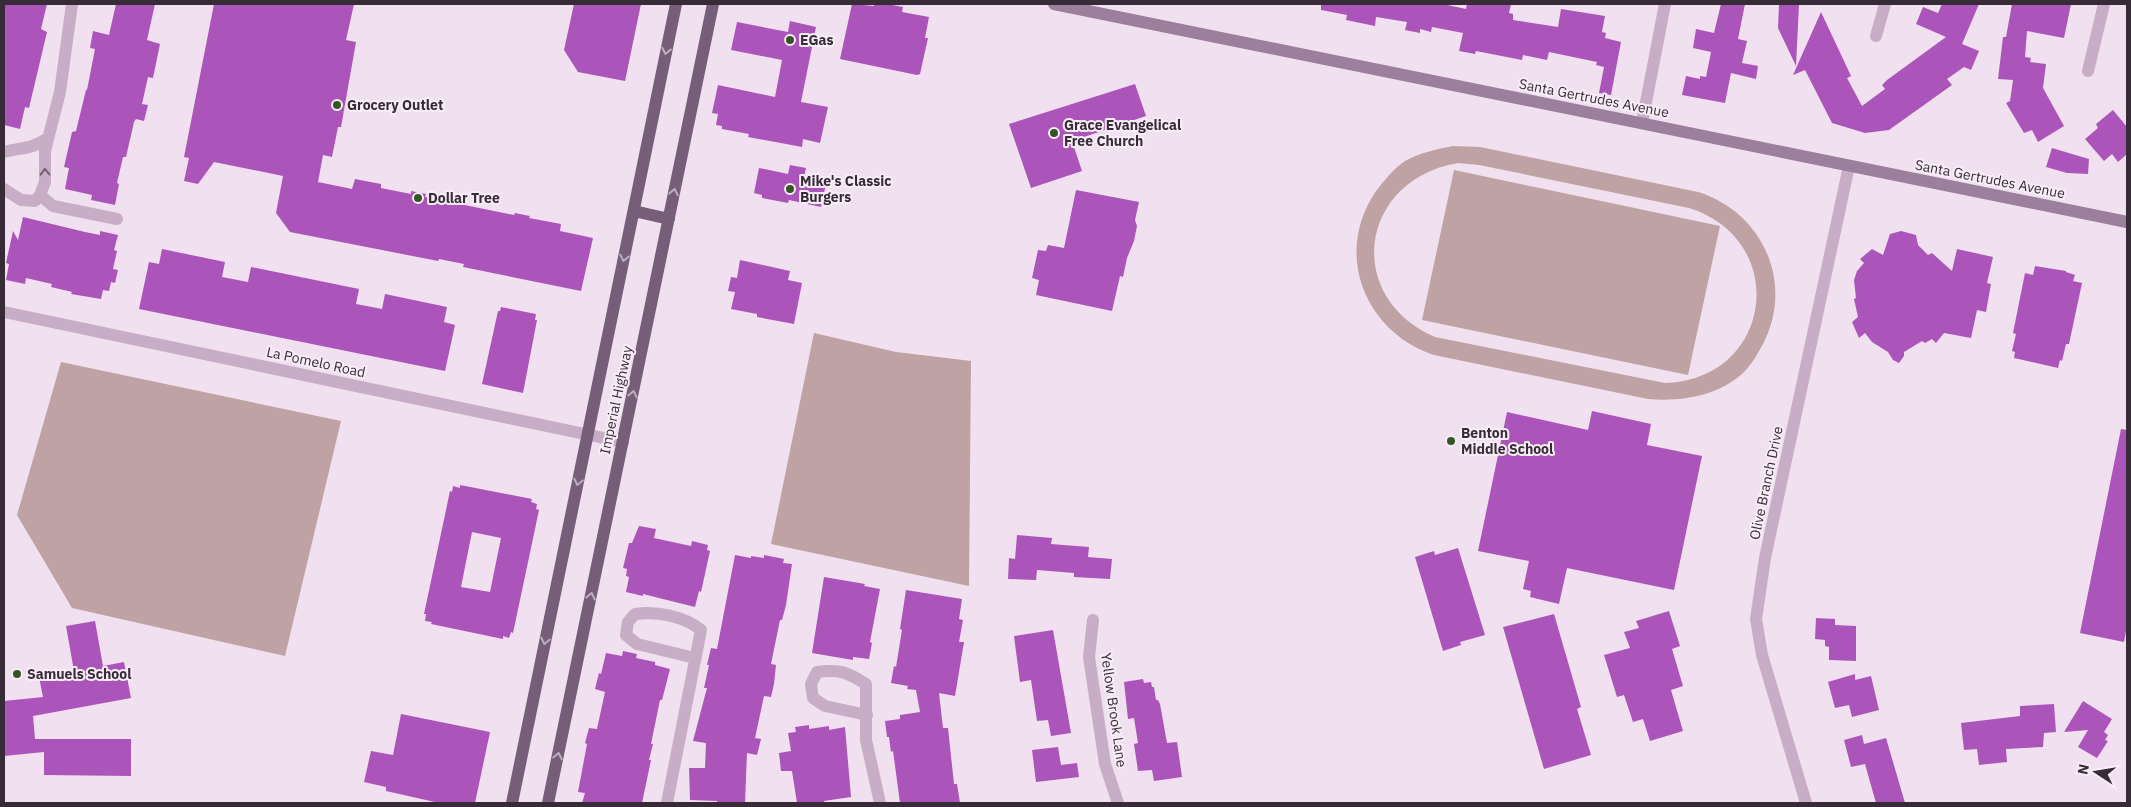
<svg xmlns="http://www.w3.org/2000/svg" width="2131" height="807" font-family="'IBM Plex Sans',sans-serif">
  <rect width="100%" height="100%" fill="#f1e0ef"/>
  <!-- green -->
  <path fill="#bfa2a3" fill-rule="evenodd" d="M1453,146L1480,147L1698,192C1762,212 1795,282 1763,344C1758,353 1752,364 1744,372C1719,396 1681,402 1648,399L1434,355C1365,332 1333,254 1376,191C1384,181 1394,168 1405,161C1419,153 1437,149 1453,146ZM1458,163L1479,165L1689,208C1791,240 1773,380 1665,383L1435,337C1343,297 1359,180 1458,163Z
    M1454,170L1720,226L1688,375L1422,320Z
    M814,333L896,352L971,361L969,586L771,544Z
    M61,362L341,421L285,656L72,608L17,515Z"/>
  <!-- building -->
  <path fill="#ab55ba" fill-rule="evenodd" d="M4,4H47L41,29L47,32L29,108L25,107L20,129L4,125Z
    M116,4H155L147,40L160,44L153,78L148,77L142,104L148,105L144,121L136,119L134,122L126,157H123L117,183L119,184L115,205L91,200L92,195L65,189L69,168L64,167L72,132L76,131L86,90H87L95,49L90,48L93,31L109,35Z
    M214,4H354L346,40L356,42L341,127H338L332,157L323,155L318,182L352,189L355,179L381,184V188L411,194V191L426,194L425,197L514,215L515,213L530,216L529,218L561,224L560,231L593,238L581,291L463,267L464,264L439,259L438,261L290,232L276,213L283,176L214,162L198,184L184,181L189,158L184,157Z
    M574,4H641L625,81L578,72L564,50Z
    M852,4L874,6V4H887L903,7L902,12L929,17L925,38H928L920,74L917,75L840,59Z
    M1321,4H1443L1466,9L1467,4H1511L1509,13L1513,14V20L1558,27L1561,9L1605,16L1602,32L1606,33L1605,38L1621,42L1611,95L1599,93L1604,67L1596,65L1597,62L1549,52L1547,60L1523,55L1522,60L1476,51L1475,54L1459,51L1463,33L1432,27L1431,32L1420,29V33L1405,30L1407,22L1376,17L1375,26L1346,20L1347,15L1321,10Z
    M1721,4H1745L1738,39L1747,41L1742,63L1758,66L1756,79L1731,73L1725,103L1682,95L1686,76L1700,79V76L1706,77L1711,52L1693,48L1696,29L1714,33Z
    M1779,4L1799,5L1796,66L1778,28Z
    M1942,4H1979L1962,44L1979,51L1971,70L1964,67L1947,79L1952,85L1889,130L1865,133L1832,123L1805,70L1793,75L1821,12L1851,76L1847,78L1862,106L1885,89L1882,85L1887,80L1946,37L1916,24L1923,7L1938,13Z
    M2012,4H2071L2064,38L2027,31L2025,57L2031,58L2030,62L2046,64L2043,88L2064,126L2038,142L2032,130L2024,133L2006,103L2010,101L2013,80L1998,79L2003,37H2006Z
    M790,21L816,27L801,102L828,107L820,143L803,139L802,147L748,137L749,134L722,129V126L716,125L718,114L712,113L718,85L775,97L782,60L731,50L737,22L788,32Z
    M1135,84L1146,116L1072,141L1082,171L1031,188L1009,124Z
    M2113,110L2127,127V154L2118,162L2112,154L2104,161L2085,139L2098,128L2096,124Z
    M2052,148L2089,159L2088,174L2067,173L2046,167Z
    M790,165L806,168L804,177L826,184L821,207L789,200L788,203L762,198V195L754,193L759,168L788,174Z
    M1076,190L1139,202L1135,220L1137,226L1134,241L1127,258L1123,277L1120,276L1112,311L1036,295L1039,280L1032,278L1038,250L1046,251L1048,245L1064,248Z
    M23,217L85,232L100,235V231L118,235L114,250L117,251L113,269L118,270L115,283L111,282L109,291L103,290L101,299L71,294L72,292L51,287L52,284L26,278L25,284L6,280L9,264L6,263L13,231L18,240Z
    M1901,231L1916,235L1918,245L1928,255L1932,253L1952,271L1957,249L1993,257L1987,283L1991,284L1986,312L1977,310L1971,338L1944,333L1936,343L1932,339L1925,343L1922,341L1904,352V356L1899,363L1893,360L1888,352L1872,342L1865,333L1859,338L1852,322L1858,317L1854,299L1856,298L1854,280L1857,271L1864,263L1860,259L1872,249L1883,255L1890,234Z
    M162,249L225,262L222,277L248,282L251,267L359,289L356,304L382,309L385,294L447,307L444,322L455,325L445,371L139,309L149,262L159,264Z
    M740,260L790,271L788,280L802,283L794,324L757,317V314L731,309L735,292L728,291L731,277L737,278Z
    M2035,266L2066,271V272L2075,275L2073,281L2082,283L2069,344H2066L2062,361L2060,360L2058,368L2014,358L2015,352L2012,351L2016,334L2013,333L2025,273L2033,275Z
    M501,307L536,314L535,320H537L523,393L482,384L498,311H500Z
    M1592,411L1651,424L1647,445L1702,456L1674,590L1567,568L1559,604L1530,597L1531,591L1523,589L1529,561L1478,551L1507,412L1588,430Z
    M2121,429L2127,430V626L2124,642L2080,633Z
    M460,485L532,499L531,502L537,504L536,509L539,510L524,581L513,633L511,632L509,638L503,636V639L431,624L432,622L425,621L426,614H424L450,491L452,492L453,486L460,488ZM472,532L501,538L490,592L461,587Z
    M639,526L656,529L654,538L691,546L692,541L708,545L707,550L710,551L701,592L699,591L695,607L643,594V596L626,592L629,577L626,576L627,569L623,568L629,543H632Z
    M1017,535L1052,538L1051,544L1089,547L1088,557L1112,559L1110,579L1074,577V573L1037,570L1036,580L1008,579L1009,558L1015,559Z
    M1458,548L1485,635L1460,642L1461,645L1443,651L1415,557L1434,551L1435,555Z
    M735,555L751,558V556L764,558V555L784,559L783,563L792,564L786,605L782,620H780L771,664L776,665L774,684L771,697L764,696L755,738L761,739L757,755L747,753L745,803H717V801L690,800L689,768H705L706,743L693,741L707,688H704L709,665H707L711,648L717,649Z
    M824,577L865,584L864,586L880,589L870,642L872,643L869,659L853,657V660L812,653Z
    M906,590L962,599L959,619L963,620L959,642H964L955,696L939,693L943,728H948L954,784H957L960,803H900L893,751L891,752L889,737H887L885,721L900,719V715L920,712L916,690L907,689L908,686L891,683L894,666L896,667L902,630L900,629Z
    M1669,611L1680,646L1672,649L1683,686L1671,690L1683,731L1650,741L1643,719L1633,722L1624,695L1617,697L1604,655L1630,648L1624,632L1639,628L1636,621Z
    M1554,614L1581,707L1577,709L1591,755L1544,769L1503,627Z
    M1816,618L1835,619V625L1856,626V661L1829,660V647L1825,646V640L1815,639Z
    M95,621L103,666L124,662L131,698L33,716L35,739H131V776L44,775V752L4,756V701L43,697L39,677L74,671L66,626Z
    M1053,630L1071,733L1051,736L1048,720L1037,721L1031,680L1020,682L1014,636Z
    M623,651L637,654L636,658L655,662V665L670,669L662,700H660L651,744H653L649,760H651L642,803H582L585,793L578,792L587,744L585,743L589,728L597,729L605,692L595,689L599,673L601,674L606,653L622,656Z
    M1855,674V680L1871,676L1879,710L1852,717L1849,705L1835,708L1828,682Z
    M1143,679L1144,683L1151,682L1152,687H1154L1156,700H1158L1160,704L1167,743L1177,742L1182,777L1154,781L1152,770L1138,771L1134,744L1138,743L1134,718L1128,719L1124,682Z
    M2083,701L2112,719L2104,732L2108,735L2105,740L2108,741L2097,758L2078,747L2088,730L2064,732Z
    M2054,704L2056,732L2044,733L2043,747L2006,749L2007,762L1979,765L1977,749L1964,750L1961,723L2020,716V706Z
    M401,714L490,732L475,803H439L386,791V787L364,782L371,751L393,755Z
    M809,725V729L829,726V730L845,727L851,797L824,801L825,803H797L792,771H781L779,753L791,751L788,733L796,732L795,727Z
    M1862,735L1864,744L1886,738L1905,803H1876L1865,764L1851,767L1844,740Z
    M1058,747L1061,765L1077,763L1079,777L1036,782L1032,750Z"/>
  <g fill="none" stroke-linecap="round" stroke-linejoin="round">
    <!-- minor -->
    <path stroke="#c8adc6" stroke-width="12" d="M1876,36L1885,4
      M2088,71L2104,4
      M1642,123L1665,4
      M4,152C23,147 30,150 48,138
      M4,189L21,200L35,201L40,195L45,182V151L60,92L72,4
      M40,195L53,206L117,219
      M4,312L623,442
      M1093,620L1089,657L1105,764L1118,803
      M867,715L825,706L813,698L811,684L817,672C840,669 847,672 866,684V740L880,803
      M667,803L701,630C684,616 657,611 635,614L628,622L626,635L637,644L695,658
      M1806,803L1762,655L1756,619L1765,558L1849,166"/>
    <!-- secondary -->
    <path stroke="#9b7f9c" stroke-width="12" d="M1054,4L2127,222"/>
    <!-- primary -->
    <path stroke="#765e78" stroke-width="12" d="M634,211L669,219
      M512,803L676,4
      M548,803L713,4"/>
  </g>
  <!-- one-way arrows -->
  <defs><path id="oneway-chevron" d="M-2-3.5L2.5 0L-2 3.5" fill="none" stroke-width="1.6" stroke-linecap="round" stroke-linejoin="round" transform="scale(1.25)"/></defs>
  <g stroke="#beadbe">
    <use href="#oneway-chevron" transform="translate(666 51) rotate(102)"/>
    <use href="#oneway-chevron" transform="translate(674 192) rotate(-79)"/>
    <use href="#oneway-chevron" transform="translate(624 258) rotate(102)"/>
    <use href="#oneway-chevron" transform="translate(633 394) rotate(-78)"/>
    <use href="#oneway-chevron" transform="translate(578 482) rotate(102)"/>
    <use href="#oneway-chevron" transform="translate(591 596) rotate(-78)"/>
    <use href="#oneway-chevron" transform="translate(545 641) rotate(102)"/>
    <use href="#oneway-chevron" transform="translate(558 756) rotate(-78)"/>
  </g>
  <use stroke="#705f70" href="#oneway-chevron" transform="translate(45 172) rotate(-91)"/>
  <!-- markers -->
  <g fill="#345524" stroke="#f9edf7" stroke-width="2">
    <circle cx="790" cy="40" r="5"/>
    <circle cx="337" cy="105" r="5"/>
    <circle cx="1054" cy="133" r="5"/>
    <circle cx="790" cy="189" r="5"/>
    <circle cx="418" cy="198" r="5"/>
    <circle cx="1451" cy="441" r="5"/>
    <circle cx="17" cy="674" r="5"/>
  </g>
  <g text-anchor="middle" stroke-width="4" stroke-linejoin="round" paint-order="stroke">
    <!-- poi labels -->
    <g font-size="14" font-weight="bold" fill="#362b37" stroke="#f9edf7" text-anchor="start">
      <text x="800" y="45">EGas</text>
      <text x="347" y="110">Grocery Outlet</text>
      <text x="1064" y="130">Grace Evangelical<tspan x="1064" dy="16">Free Church</tspan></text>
      <text x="800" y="186">Mike's Classic<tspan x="800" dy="16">Burgers</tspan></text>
      <text x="428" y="203">Dollar Tree</text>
      <text x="1461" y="438">Benton<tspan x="1461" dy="16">Middle School</tspan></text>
      <text x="27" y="679">Samuels School</text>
    </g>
    <!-- street labels -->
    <g font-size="14" fill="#362b37" stroke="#f9edf7">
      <text transform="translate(1594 98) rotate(11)" y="5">Santa Gertrudes Avenue</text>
      <text transform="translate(1990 179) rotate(11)" y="5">Santa Gertrudes Avenue</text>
      <text transform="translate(316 362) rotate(12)" y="5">La Pomelo Road</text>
      <text transform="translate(616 400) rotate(-78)" y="5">Imperial Highway</text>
      <text transform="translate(1766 483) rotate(-78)" y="5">Olive Branch Drive</text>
      <text transform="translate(1114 710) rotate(82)" y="5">Yellow Brook Lane</text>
    </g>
  </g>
  <!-- border -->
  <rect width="2131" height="807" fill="none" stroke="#362b37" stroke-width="10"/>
  <!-- north arrow -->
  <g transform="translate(2096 772) rotate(282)" stroke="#f9edf7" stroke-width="4" paint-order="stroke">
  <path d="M0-4L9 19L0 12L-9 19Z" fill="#362b37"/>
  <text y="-8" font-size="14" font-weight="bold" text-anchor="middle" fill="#362b37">N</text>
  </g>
</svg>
